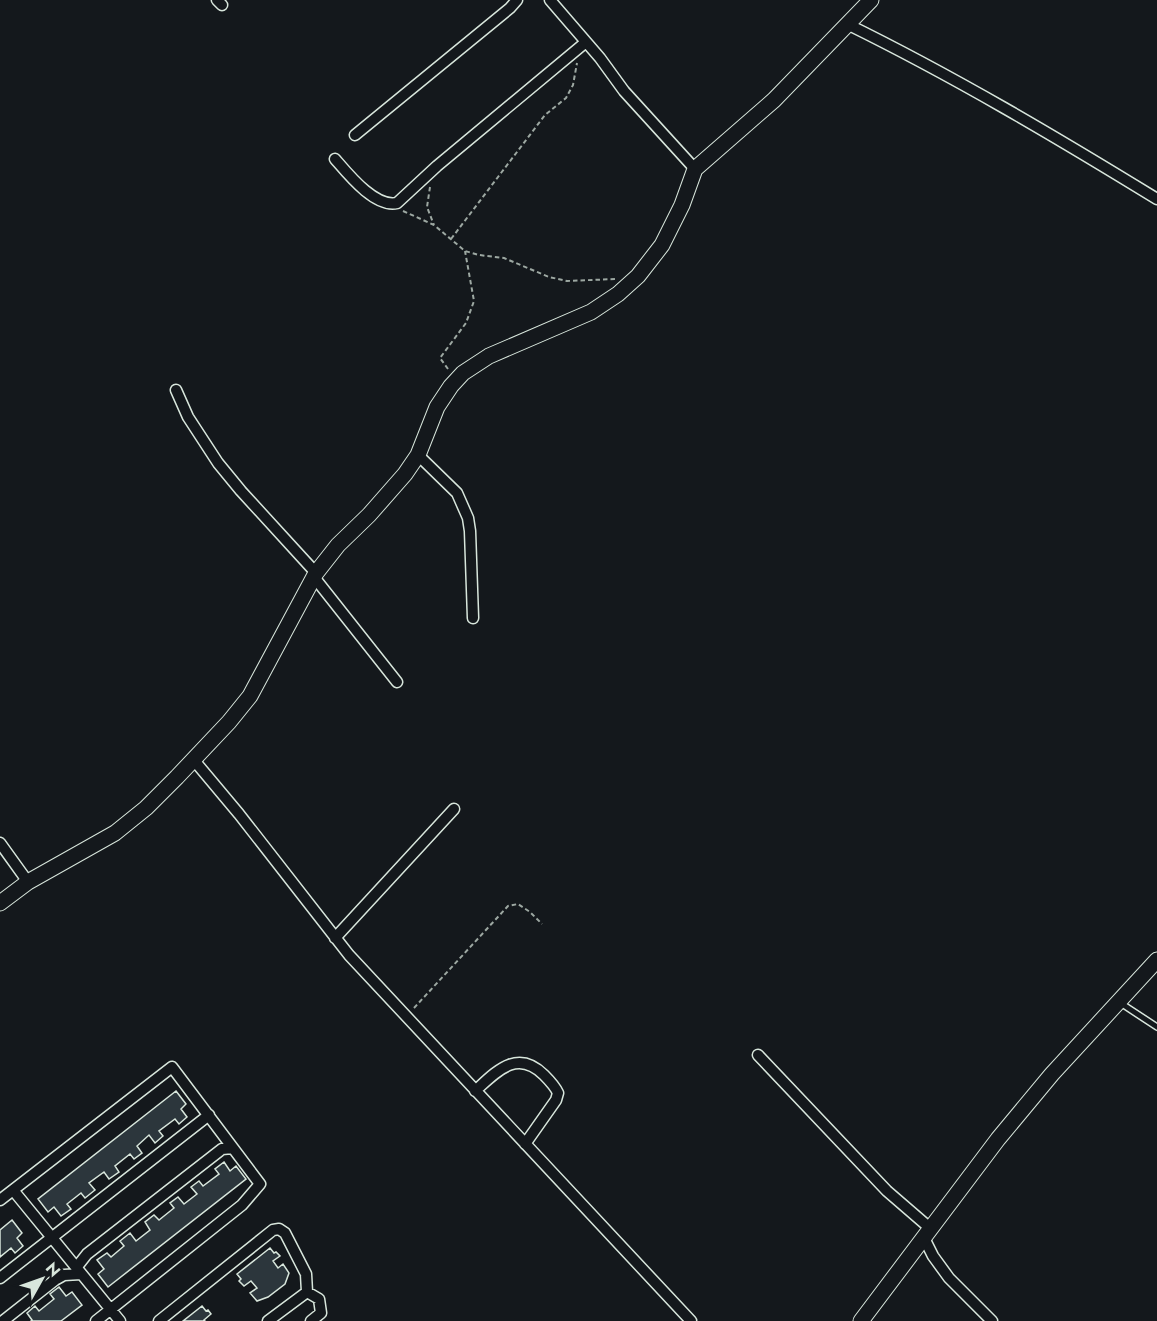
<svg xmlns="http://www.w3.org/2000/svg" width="1157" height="1321" font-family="Jost,sans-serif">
  <rect width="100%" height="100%" fill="#14181c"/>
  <!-- building -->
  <path fill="#2c363c" stroke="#d8e6dc" stroke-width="1.5" d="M176,1091L186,1104L181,1109L187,1117L179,1124L175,1119L159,1131L163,1136L155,1143L149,1135L137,1146L142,1153L134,1159L130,1154L115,1166L119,1172L109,1179L104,1172L89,1183L95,1190L85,1198L81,1193L67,1204L71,1209L61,1216L54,1207L48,1212L38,1199Z
    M224,1162L230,1171L236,1166L246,1179L108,1287L98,1274L104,1269L97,1260L107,1253L111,1257L124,1246L120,1241L130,1233L136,1241L150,1230L145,1222L154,1215L159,1220L174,1208L170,1203L178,1197L184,1204L197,1194L191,1187L199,1181L203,1186L219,1174L215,1169Z
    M12,1220L22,1233L17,1238L23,1246L15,1253L11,1248L0,1257V1230Z
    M270,1248L274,1253L276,1252L280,1256L273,1261L278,1268L283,1264L289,1273L285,1284L268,1297L257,1301L250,1293L257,1288L251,1281L244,1286L239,1281L241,1279L237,1274Z
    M59,1287L66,1296L72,1292L82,1305L61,1321H31L32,1320L27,1313L35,1306L39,1311L54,1299L50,1294Z
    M202,1306L206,1311L208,1310L211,1314L204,1320L205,1321H183Z"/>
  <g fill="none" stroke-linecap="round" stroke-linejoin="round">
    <defs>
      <path id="lane" d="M1119,1002L1157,1027"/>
      <path id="street" d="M217,0L222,5
        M550,0L600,58L624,91L695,169
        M847,24C953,76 1056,137 1157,199
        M355,135L510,8L517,0
        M335,159C348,174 375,208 397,203L437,166L586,42
        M176,390L188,417L218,463L241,491L316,573
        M418,455L457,493L468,518L470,531L473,618
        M314,577L397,682
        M193,759L239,814L349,955L691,1321
        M0,843L28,882
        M335,938L454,809
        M758,1055L887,1191L931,1229
        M475,1091C496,1072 517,1048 544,1075C550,1081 555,1086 558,1093L556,1100L525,1144
        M13,1190L120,1321
        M0,1200L172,1067L260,1184L242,1205L96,1321
        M924,1238L933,1256L949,1278L992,1321
        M76,1268L87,1254L222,1149L233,1148
        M0,1278L209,1115
        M3,1321L55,1280L64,1275L81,1274
        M159,1321L273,1230L279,1229L285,1233L306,1274L307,1292
        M268,1321L307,1292L319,1299L321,1313L311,1321"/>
      <path id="secondary" d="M0,903L28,882L115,833L146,808L177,777L229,722L250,696L316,573L338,545L369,515L405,474L418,455L437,407L451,386L463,373L489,356L591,312L618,294L638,276L662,245L682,205L695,169L774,100L871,0
        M861,1321L998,1139L1052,1074L1157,960"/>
    </defs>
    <!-- lane casing -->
    <use href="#lane" stroke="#d8e6dc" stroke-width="8"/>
    <!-- street casing -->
    <use href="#street" stroke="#d8e6dc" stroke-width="13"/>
    <!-- secondary casing -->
    <use href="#secondary" stroke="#d8e6dc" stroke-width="17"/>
    <!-- path -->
    <path stroke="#9da8a2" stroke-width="2" stroke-dasharray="4.5 3" stroke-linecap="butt" d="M430,187L427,207L434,225
      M403,211L434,225L465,251L479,255L504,258L549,277L567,281L615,279
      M451,239L545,115L566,98L573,85L577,63
      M448,369L440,358L466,323L474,301L465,251
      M414,1008L508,906L518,904L530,912L542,924"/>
    <!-- lane -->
    <use href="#lane" stroke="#14181c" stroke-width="5"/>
    <!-- street -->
    <use href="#street" stroke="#14181c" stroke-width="10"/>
    <!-- secondary -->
    <use href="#secondary" stroke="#14181c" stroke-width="15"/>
  </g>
  <!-- north arrow -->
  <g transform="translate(42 1279) rotate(50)" stroke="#14181c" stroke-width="4.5" paint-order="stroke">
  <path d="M0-4.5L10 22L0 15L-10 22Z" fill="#d8e6dc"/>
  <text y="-9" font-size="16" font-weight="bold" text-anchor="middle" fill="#d8e6dc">N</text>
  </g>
</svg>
